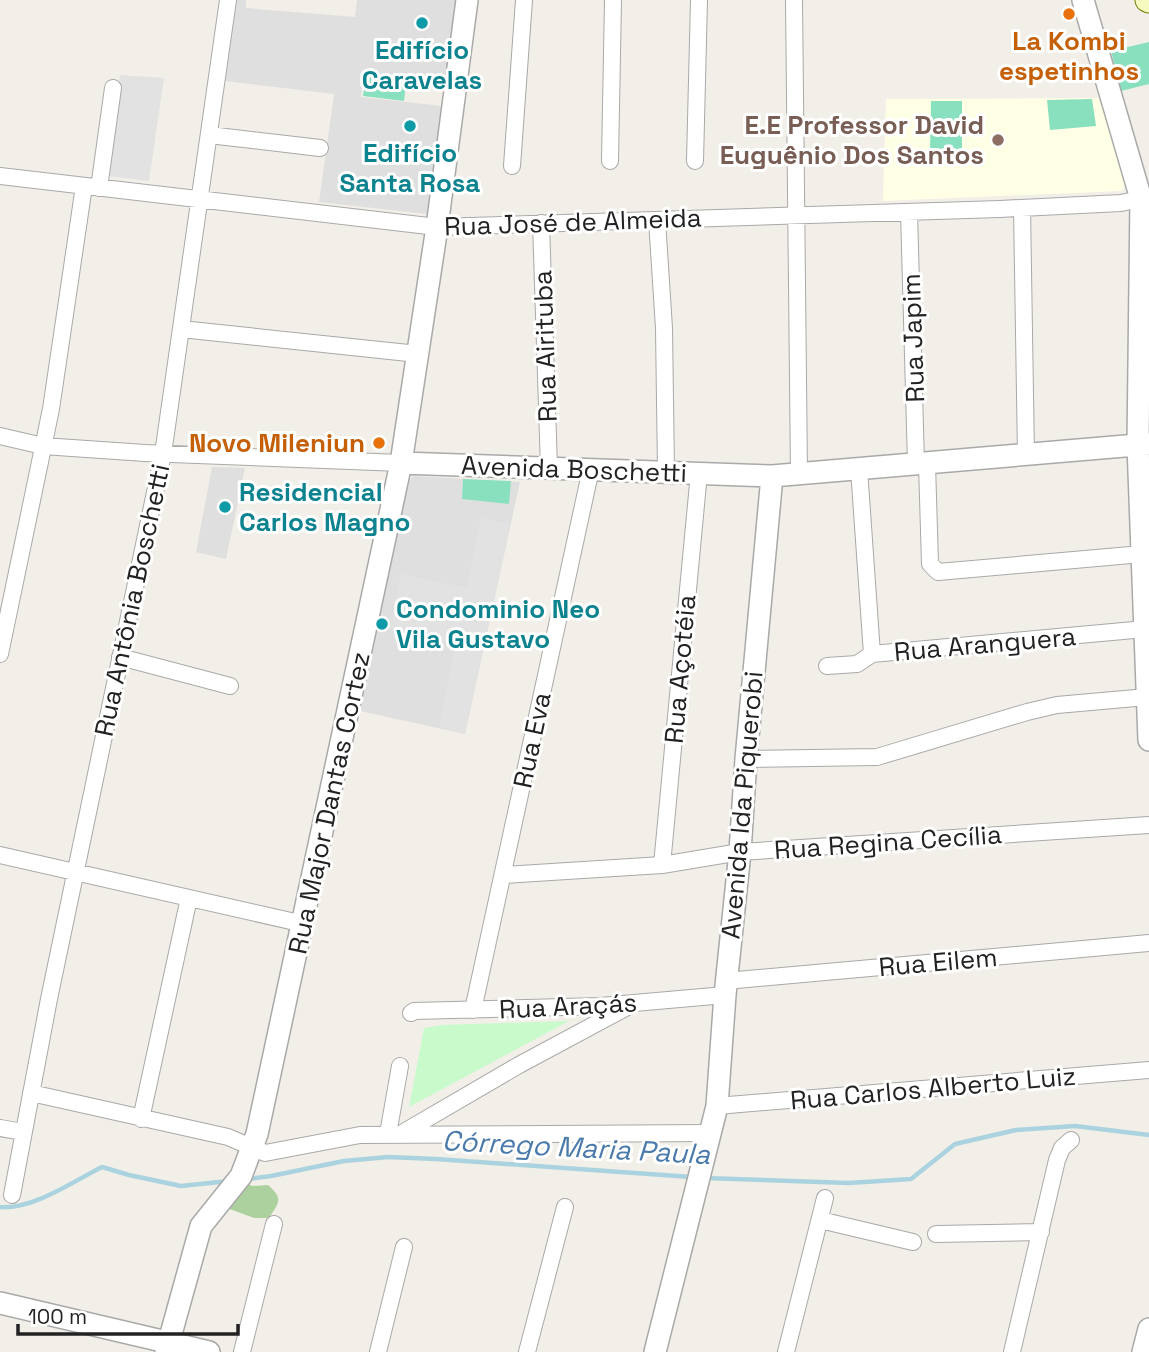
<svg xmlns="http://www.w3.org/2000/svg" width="1149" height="1352" font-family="'Space Grotesk',sans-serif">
  <rect width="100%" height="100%" fill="#f2efe9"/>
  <!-- residential -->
  <path fill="#e0dfdf" d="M235,0H246V8L355,17L357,0H456L445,85L363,76L361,97L442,106L427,214L319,202L334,94L225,81Z
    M212,467L245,468L226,559L196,552Z
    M414,476L520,482L465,734L360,711L408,480Z"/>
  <!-- education -->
  <path fill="#ffffe5" d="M1099,98L1125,180L1124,189L1121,191L883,201L886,99Z"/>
  <!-- forest -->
  <path fill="#add19e" d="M247,1184L253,1186L268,1185C284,1199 279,1202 269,1218H254L224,1207Z"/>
  <!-- park -->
  <path fill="#c8facc" d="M569,1021L409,1107L424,1028L442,1025Z"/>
  <!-- pitch -->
  <path fill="#88e0be" d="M1149,42V84L1121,91L1111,51Z
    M366,77L406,82L404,101L363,96Z
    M1092,99L1096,126L1050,130L1047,100Z
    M931,101H962V150L930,151Z
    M463,479L511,481L509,504L462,499Z"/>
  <!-- parking -->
  <path fill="#e2e2e2" d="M120,75L164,78L149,181L107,176Z
    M481,518L510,524L465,734L439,728L456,642L390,628L401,574L467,588Z"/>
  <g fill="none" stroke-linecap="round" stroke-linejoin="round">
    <!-- stream -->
    <path stroke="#aad3df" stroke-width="4.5" d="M704,1178L849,1183L911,1179L955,1144L1016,1130L1075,1126L1149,1135
      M248,1179L271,1176L344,1161L388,1157L436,1159L691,1177
      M0,1207C32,1210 74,1181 102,1167L129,1175L181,1186L229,1181"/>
    <defs>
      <path id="minor" d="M794,0L799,474
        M209,135L320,148
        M610,161L613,0
        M695,161L699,0
        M512,166L524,0
        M0,176L437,227L1000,209L1121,203L1149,197
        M99,188L113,88
        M1022,208L1026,456
        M909,212L916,464
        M657,220L664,328L666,472
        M541,223L549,468
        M181,329L418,354
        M0,436L43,446L145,453L401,463
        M927,464L930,564L938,572L1142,554
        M859,469L872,654
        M0,654L51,409L84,186
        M120,657L230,686
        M827,666L857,664L872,654L1145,629
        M746,759L877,757L1027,712L1057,705L1147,697
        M0,855L304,924
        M662,865L699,473
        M503,875L662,865L740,852L1149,825
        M726,981L1149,943
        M473,1010L591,469
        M411,1013L414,1011L600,1006L725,995
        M31,1093L228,1137L265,1153L360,1135L710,1133
        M717,1106L1149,1070
        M141,1119L189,898
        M0,1128L23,1132
        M404,1132L519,1065L629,1006
        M388,1134L400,1066
        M12,1195L49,999L163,454L228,0
        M820,1220L913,1242
        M936,1234L1041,1232
        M242,1352L274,1224
        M378,1352L404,1247
        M527,1352L565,1207
        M786,1352L825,1198
        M1012,1352L1057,1160L1062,1148L1071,1140"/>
      <path id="tertiary" d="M1083,0L1141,199L1138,445L1149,740
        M401,463L772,476L1149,444
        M0,1303L209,1352
        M166,1352L201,1226L241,1176L257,1134L401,463L437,227L467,0
        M655,1352L717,1106L725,995L740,852L746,759L772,476
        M1143,1352L1149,1329"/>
      <path id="secondary" d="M1147,0L1149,1"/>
    </defs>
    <!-- minor casing -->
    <use href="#minor" stroke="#a9a9a9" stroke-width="18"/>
    <!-- tertiary casing -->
    <use href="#tertiary" stroke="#a9a9a9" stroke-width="24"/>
    <!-- secondary casing -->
    <use href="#secondary" stroke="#707d05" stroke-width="25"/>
    <!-- minor -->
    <use href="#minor" stroke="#fff" stroke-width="16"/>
    <!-- tertiary -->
    <use href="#tertiary" stroke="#fff" stroke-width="21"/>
    <!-- secondary -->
    <use href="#secondary" stroke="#f7fabf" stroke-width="23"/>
  </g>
  <!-- markers -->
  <g fill="#e8710a" stroke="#fff" stroke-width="2.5">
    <circle cx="1069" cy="14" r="7"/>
    <circle cx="379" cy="443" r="7"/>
  </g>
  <g fill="#0f9aa8" stroke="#fff" stroke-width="2.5">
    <circle cx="422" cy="23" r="7"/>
    <circle cx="410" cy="126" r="7"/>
    <circle cx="225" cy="507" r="7"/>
    <circle cx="382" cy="624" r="7"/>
  </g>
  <circle fill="#8d6e63" stroke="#fff" stroke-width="2.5" cx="998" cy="140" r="7"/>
  <g text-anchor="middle" stroke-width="6" stroke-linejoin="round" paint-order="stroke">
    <!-- food labels -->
    <g font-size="26" font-weight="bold" fill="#c56008" stroke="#fff">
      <text x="1069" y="50">La Kombi<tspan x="1069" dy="30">espetinhos</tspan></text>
      <text x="365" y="452" text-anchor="end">Novo Mileniun</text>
    </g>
    <!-- culture labels -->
    <g font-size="26" font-weight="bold" fill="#0d838f" stroke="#fff">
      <text x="422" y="59">Edifício<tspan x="422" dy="30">Caravelas</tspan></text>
      <text x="410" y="162">Edifício<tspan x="410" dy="30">Santa Rosa</tspan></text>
      <text x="239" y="501" text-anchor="start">Residencial<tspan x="239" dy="30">Carlos Magno</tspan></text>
      <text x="396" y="618" text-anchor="start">Condominio Neo<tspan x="396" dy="30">Vila Gustavo</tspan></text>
    </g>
    <!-- education labels -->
    <g font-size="26" font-weight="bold" fill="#785e54" stroke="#fff" text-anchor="end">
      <text x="984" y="134">E.E Professor David<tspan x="984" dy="30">Euguênio Dos Santos</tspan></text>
    </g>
    <!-- street labels -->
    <g font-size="26" fill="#222" stroke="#fff">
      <text transform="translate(573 222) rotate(-2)" y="9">Rua José de Almeida</text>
      <text transform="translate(913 338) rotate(-92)" y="9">Rua Japim</text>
      <text transform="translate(545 346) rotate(-92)" y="9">Rua Airituba</text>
      <text transform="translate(574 469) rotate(2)" y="9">Avenida Boschetti</text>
      <text transform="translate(132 600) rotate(-78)" y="9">Rua Antônia Boschetti</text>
      <text transform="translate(985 644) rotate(-5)" y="9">Rua Aranguera</text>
      <text transform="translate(680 669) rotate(-85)" y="9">Rua Açotéia</text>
      <text transform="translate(532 740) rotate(-78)" y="9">Rua Eva</text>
      <text transform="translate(329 803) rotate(-78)" y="9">Rua Major Dantas Cortez</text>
      <text transform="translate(742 805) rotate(-85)" y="9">Avenida Ida Piquerobi</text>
      <text transform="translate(888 842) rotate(-4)" y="9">Rua Regina Cecília</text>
      <text transform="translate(938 962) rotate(-5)" y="9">Rua Eilem</text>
      <text transform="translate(568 1006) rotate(-3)" y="9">Rua Araçás</text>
      <text transform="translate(933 1088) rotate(-5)" y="9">Rua Carlos Alberto Luiz</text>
    </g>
    <!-- water labels -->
    <g font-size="28" font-style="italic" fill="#4a7aab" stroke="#fff">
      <text transform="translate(576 1147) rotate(3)" y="10">Córrego Maria Paula</text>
    </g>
  </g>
  <!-- scale -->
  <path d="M18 1324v10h220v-10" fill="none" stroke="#222222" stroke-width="3.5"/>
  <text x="28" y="1324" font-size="21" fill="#222222" stroke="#ffffff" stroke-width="5" paint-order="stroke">100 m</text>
</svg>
